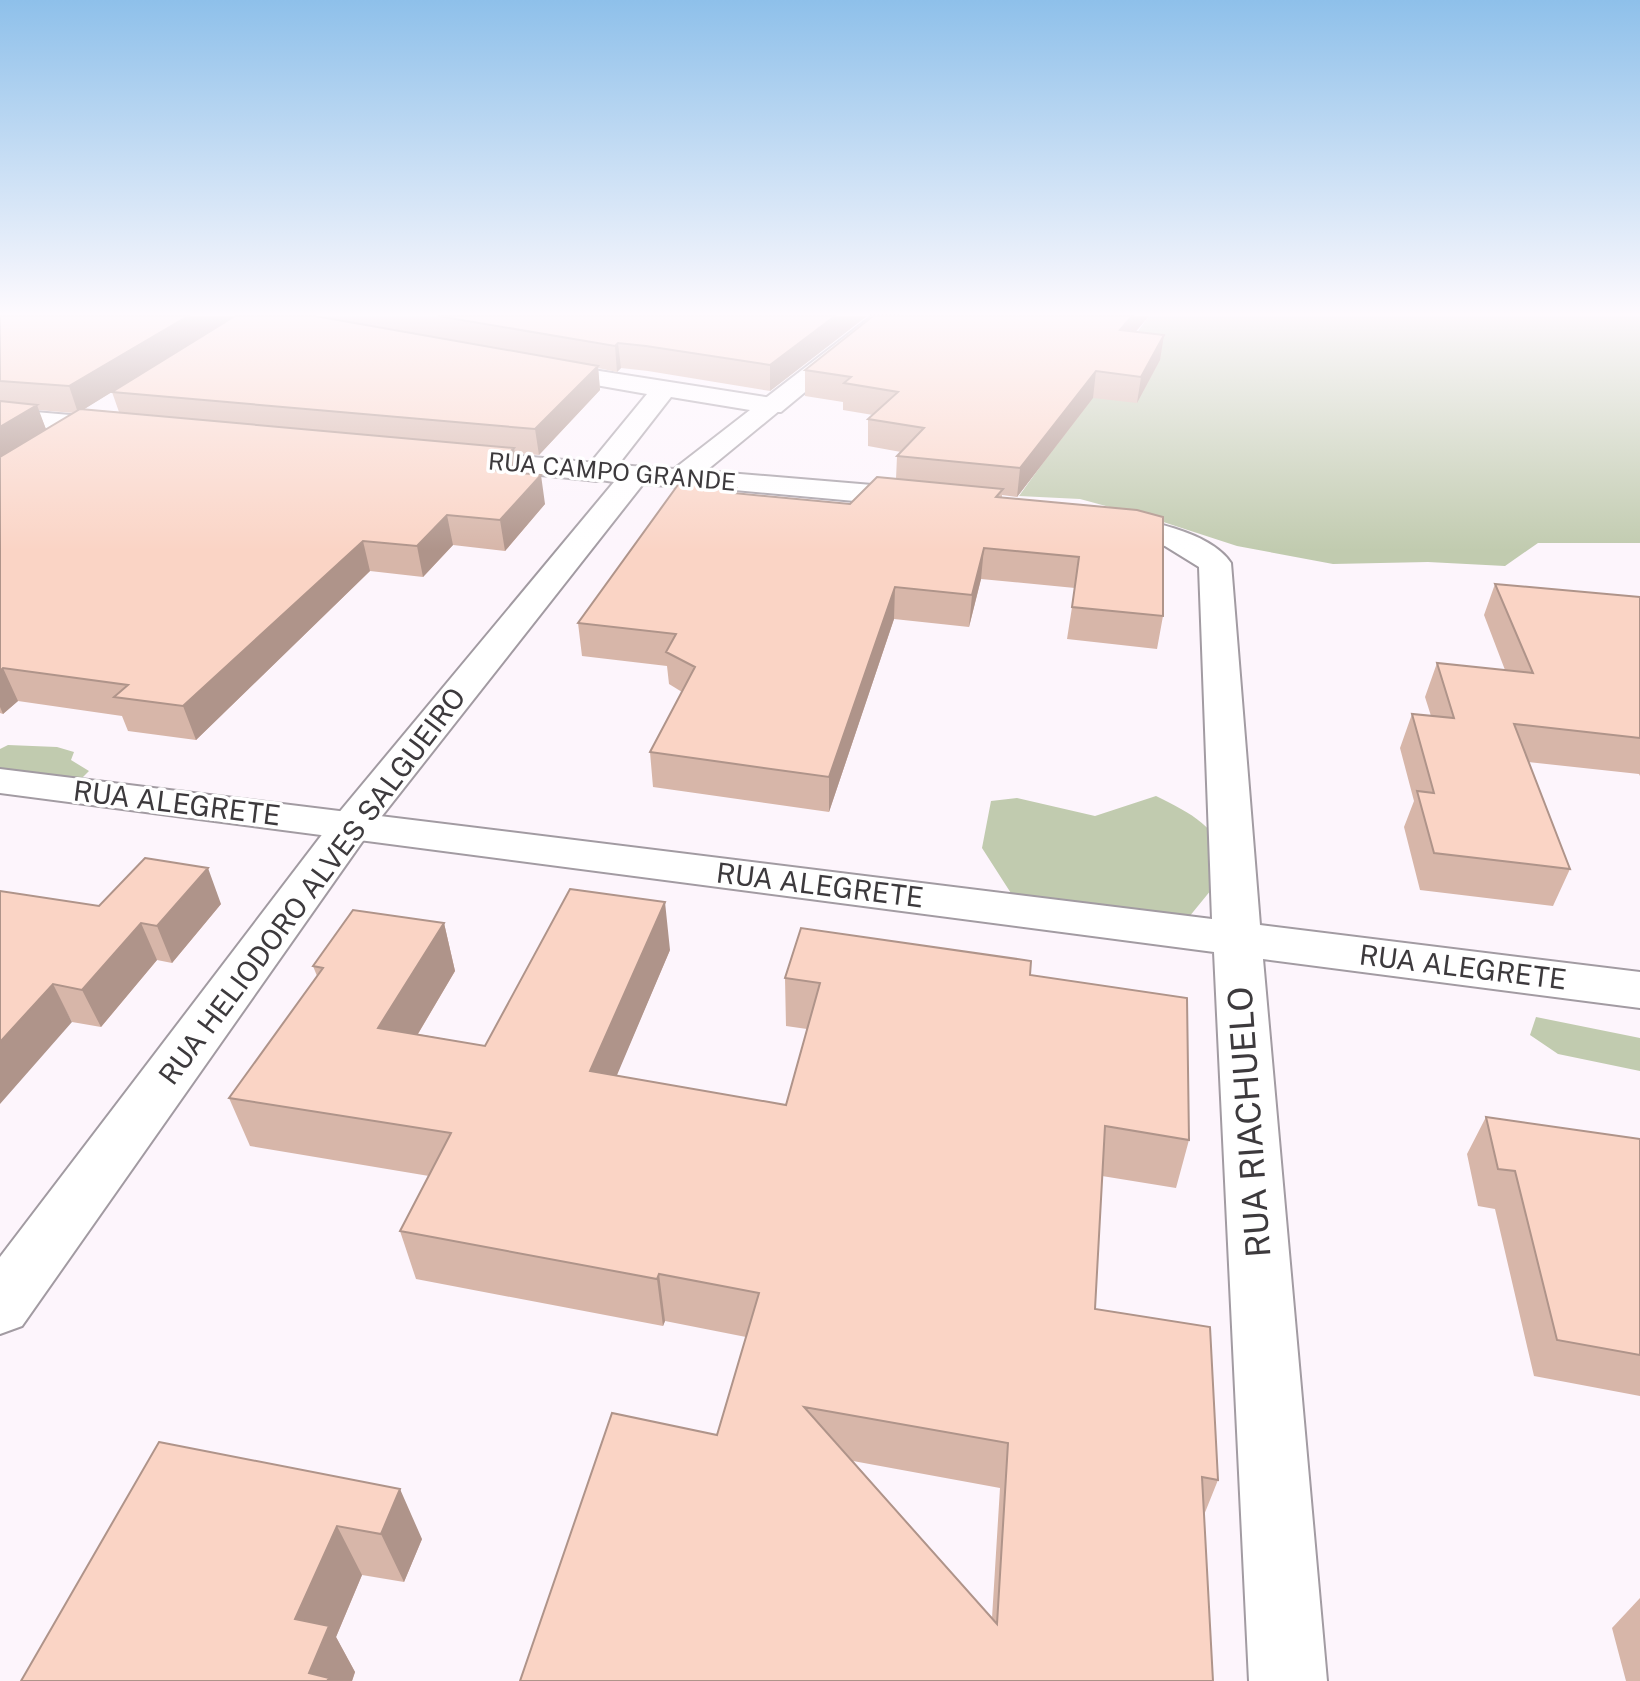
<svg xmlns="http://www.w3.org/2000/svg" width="1640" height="1681" font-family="'Public Sans',sans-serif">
  <rect width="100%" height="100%" fill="#fdf5fc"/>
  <!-- green -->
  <path fill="#c1cbaf" d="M1149,316H1640V543H1538L1505,566L1428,562L1333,564L1237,546L1154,519L1080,499L1019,496Z
    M8,745L57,747L74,752L71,760L89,771L71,789H0V749Z
    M1156,796C1192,814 1218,826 1229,868L1180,928L1016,901L982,848L991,801L1017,798L1095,816Z
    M1536,1017L1640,1038V1071L1558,1054L1530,1035Z"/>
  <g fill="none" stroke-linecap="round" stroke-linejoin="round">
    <defs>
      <path id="minor" d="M872,316H897L781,412H763L759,406L763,400Z
        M0,409L117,419L127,421L131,427L127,433L117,435L0,425Z
        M456,450L597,463L607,466L611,472L607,478L597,481L446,465L442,459L446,453Z
        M680,469L920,489L931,492L935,498L931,504L920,507L670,484L665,478L670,472Z
        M1107,512C1144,521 1209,530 1231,563L1260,925L1640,972V1008L1263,959L1327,1681H1249L1214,952L0,793V769L1212,919L1199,567L1165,546L1096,528L1092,521L1096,514Z"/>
      <path id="tertiary" d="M542,362L772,398L781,400L785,406L690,484L680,487L643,484L367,835L22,1326L0,1334V1257L337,815L614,482L587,478L583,472L647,394L533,374L530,369L533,364ZM671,397L750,410L674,469L618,465Z"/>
    </defs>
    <!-- minor casing -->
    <use href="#minor" stroke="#a29ba2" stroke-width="4"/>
    <!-- tertiary casing -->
    <use href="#tertiary" stroke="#a29ba2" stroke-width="4"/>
    <!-- minor -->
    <use href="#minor" fill="#fff" fill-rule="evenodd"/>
    <!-- tertiary -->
    <use href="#tertiary" fill="#fff" fill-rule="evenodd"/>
  </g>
  <!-- wall -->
  <path fill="#d7b6a9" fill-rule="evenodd" d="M0,316H867L770,391L648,371L621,368L617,372L598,368L600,390L539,455L515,453L518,473L545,504L505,551L453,545L423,577L370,571L196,740L128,731L122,716L18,701L3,714L0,713ZM220,325L112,392L119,412L84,409ZM38,410L74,413L46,429Z
    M873,316H1149L1135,332L1164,335L1160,360L1137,403L1093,398L1017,497L1002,495V498L1163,616L1157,649L1067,639L1075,588L981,579L969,627L894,619L829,812L653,787L650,752L682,692L669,684L667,666L582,656L578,623L736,488V493L850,504L896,479L897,456L901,452L868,446V419L873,415L843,410V402L805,396V370Z
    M1495,584L1640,597V776L1639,774L1528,762L1570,869L1553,906L1420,890L1404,827L1414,801L1400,748L1412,714L1431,716L1425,697L1437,663L1505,670L1484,615Z
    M0,891L99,906L221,904L172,963L157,960L101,1027L72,1022Z
    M444,923L455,971L418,1034L485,1046L670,950L616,1076L786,1105L807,1029L786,1026L785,978L1030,975L1189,1140L1176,1188L1102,1176L1095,1309L1218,1480L1204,1515L1213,1681H520L717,1435L746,1337L665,1321L663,1326L416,1279L400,1231L429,1176L250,1146L229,1098L317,976L313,966ZM853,1461L1000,1488L992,1618Z
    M1486,1117L1640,1139V1396L1534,1376L1495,1209L1478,1206L1467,1154Z
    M159,1442L422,1539L404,1582L362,1575L336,1637L355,1672L352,1681H21Z
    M1640,1598V1681H1626L1612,1628Z"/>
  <!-- shaded-wall -->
  <path fill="#af948a" d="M188,316H235L78,413L69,386Z
    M835,316H867L770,391V365Z
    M1132,316H1149L1116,355L1120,330Z
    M1164,335L1160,360L1137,403L1141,377Z
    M618,343L621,368L617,372L615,346Z
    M598,366L600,390L539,455L535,429Z
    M1096,371L1093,398L1017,497L1020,468Z
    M37,405L47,432L0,461V427Z
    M514,448L519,477L492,470Z
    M541,475L545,504L505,551L500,520Z
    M447,515L453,545L423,577L417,546Z
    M363,541L370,571L196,740L183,706Z
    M984,548L981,579L969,627L972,595Z
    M895,587L894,619L829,812V777Z
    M3,668L18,701L3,714L0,707V671Z
    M208,868L221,904L172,963L157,926Z
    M665,902L670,950L598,1120L590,1071Z
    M141,923L157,960L101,1027L82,990Z
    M444,923L455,971L393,1076L378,1028Z
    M53,984L72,1022L0,1104V1042Z
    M659,1274L665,1321L663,1326L657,1279Z
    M400,1489L422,1539L404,1582L381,1534Z
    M337,1526L362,1575L336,1637L355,1672L352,1681H314L309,1673L295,1619Z"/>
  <!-- building -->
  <path fill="#fad4c5" stroke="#af948a" stroke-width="2" fill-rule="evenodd" d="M0,316H188L69,386L0,381Z
    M235,316H315L598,366L535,429L112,392Z
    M438,316H835L770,365L646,346L618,343L615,346Z
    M873,316H1132L1120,330L1164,335L1141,377L1096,371L1020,468L897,456L924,428L868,419L898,392L844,383L851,377L805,370Z
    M0,401L37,405L0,427Z
    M80,409L514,448L492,470L541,475L500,520L447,515L417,546L363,541L183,706L114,697L128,685L3,668L0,671V457Z
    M877,477L1003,489L996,497L1137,510L1163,517V616L1072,607L1079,557L984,548L972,595L895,587L829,777L650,752L695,667L666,652L676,634L578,623L680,482L736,488L733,493L850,504Z
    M1495,584L1640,597V738L1514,724L1570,869L1434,853L1417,791L1434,793L1412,714L1454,718L1437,663L1533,673Z
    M145,858L208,868L157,926L141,923L82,990L53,984L0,1042V891L99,906Z
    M570,889L665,902L590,1071L786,1105L820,983L785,978L801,928L1031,961L1030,975L1187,998L1189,1140L1105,1126L1095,1309L1210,1327L1218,1480L1202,1477L1213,1681H520L612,1413L717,1435L759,1293L659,1274L657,1279L400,1231L451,1133L229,1098L323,968L313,966L353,910L444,923L378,1028L485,1046ZM804,1407L1008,1443L997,1624Z
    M1486,1117L1640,1139V1355L1557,1340L1515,1171L1498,1169Z
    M159,1442L400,1489L381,1534L337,1526L295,1619L329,1626L309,1673L329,1678L327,1681H21Z"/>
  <!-- sky -->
  <linearGradient id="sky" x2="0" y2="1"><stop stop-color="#8ec0ea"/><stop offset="0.57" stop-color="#fefafe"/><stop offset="1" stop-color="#fefafe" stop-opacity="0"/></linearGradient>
  <rect width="1640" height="551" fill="url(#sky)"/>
  <g text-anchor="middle" stroke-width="7" stroke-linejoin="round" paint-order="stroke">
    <!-- far-street labels -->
    <g font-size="24" fill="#3d3a3d" stroke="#fff">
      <text transform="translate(612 472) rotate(5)" y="8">RUA CAMPO GRANDE</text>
    </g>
    <!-- street labels -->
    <g font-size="28" fill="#3d3a3d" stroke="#fff">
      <text transform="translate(177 803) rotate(7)" y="10">RUA ALEGRETE</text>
      <text transform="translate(820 885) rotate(7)" y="10">RUA ALEGRETE</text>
      <text transform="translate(312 886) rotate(-53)" y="10">RUA HELIODORO ALVES SALGUEIRO</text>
      <text transform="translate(1463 967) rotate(7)" y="10">RUA ALEGRETE</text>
    </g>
    <!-- near-street labels -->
    <g font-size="34" fill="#3d3a3d" stroke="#fff">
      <text transform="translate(1249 1122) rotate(-94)" y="12">RUA RIACHUELO</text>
    </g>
  </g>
</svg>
